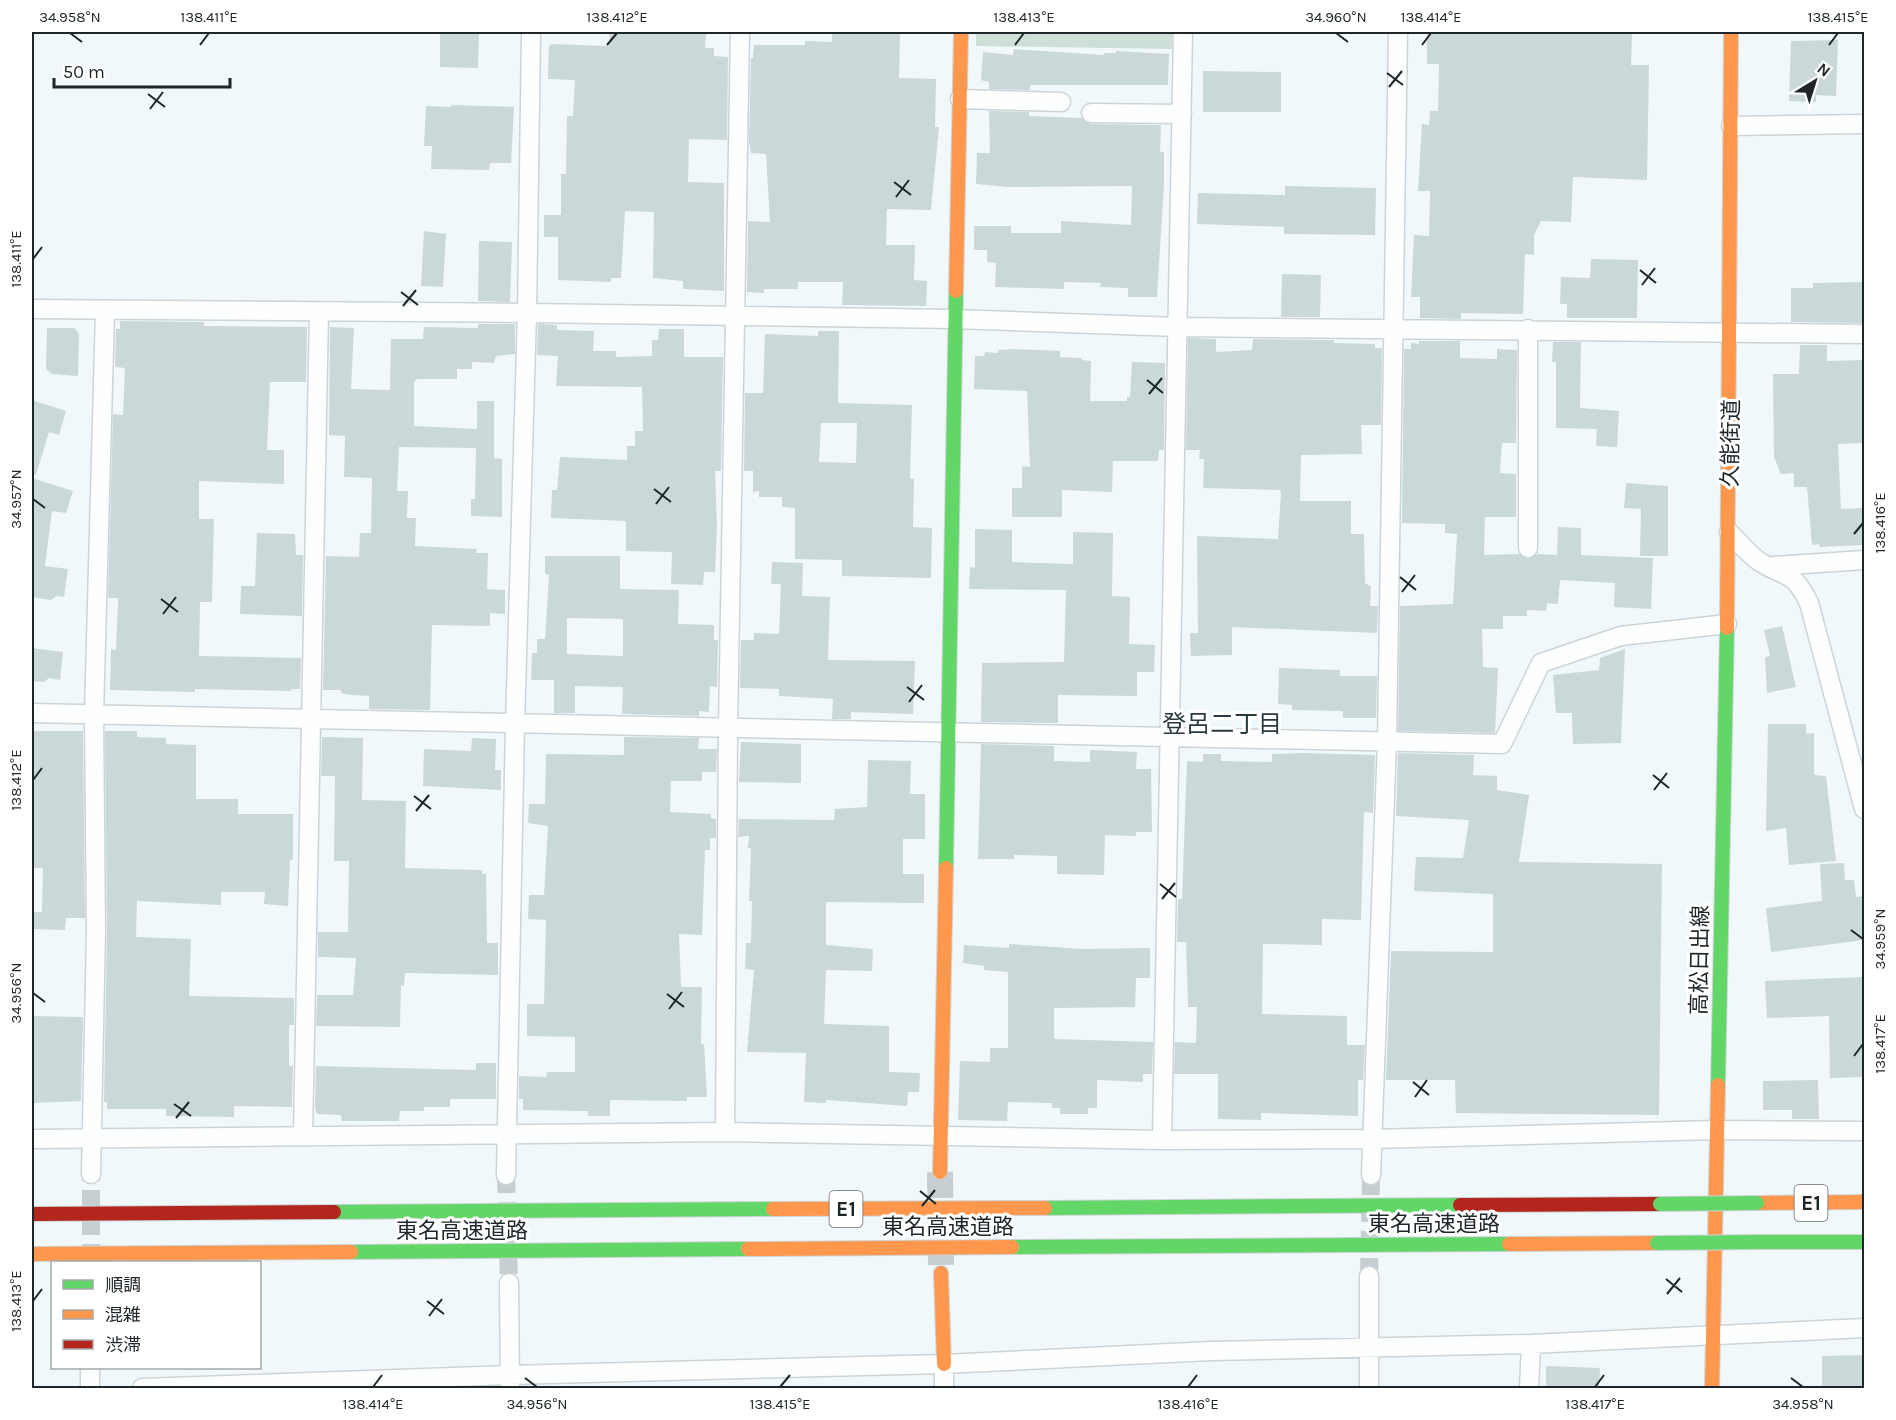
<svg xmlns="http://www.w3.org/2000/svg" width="1896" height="1420" font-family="Karla,'Noto Sans JP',sans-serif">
  <rect width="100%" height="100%" fill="#f1f8fb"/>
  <!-- green -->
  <path fill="#cddfd7" d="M976,32H1172V49L976,46Z"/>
  <!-- building -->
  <path fill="#cad8d9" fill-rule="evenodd" d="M440,32H479L478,68L440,67Z
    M610,32H706L705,48H714V56L728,57L727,140L689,139L688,182L724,183V291L683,289V281L653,278L654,212L625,211L621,278H611V282L558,280V237H544V215H561V174H566L567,116H573L575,80L548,79L549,47L551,44L609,46Z
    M832,32H900L899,78L936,79L935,127H939L931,210L887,209L886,245H915L914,280L927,281L926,306L842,305L843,282H798V289H764V293L747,292L748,221L770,222L766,154L751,153L749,141L751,58H753L754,45H805V41L832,42Z
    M1427,32H1632L1631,65H1649L1647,180L1573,177L1571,222L1541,221L1534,235V255L1525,254L1523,314L1461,313V319L1420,318V297H1411L1414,235L1429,236L1430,191H1418L1422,124L1429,125L1430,111H1438L1439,64H1427Z
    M1838,40L1836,96L1816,95V102L1789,101L1791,41Z
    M1014,49L1104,55V53H1116V51L1169,54L1168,85H1030V90L989,89V82L981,80L983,52L1013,55Z
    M1203,71L1281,72V112H1203Z
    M451,105L514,107L511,163H490L489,170L431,169L432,146H424L426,106L451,107Z
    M989,111L1029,112V116L1081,118L1091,124L1161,125L1160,152H1164V184L1157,297H1128V288L1100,287L1101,283L1064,282V289L995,287L996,263L987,262V250H974V226H1011V233H1061V221L1131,225L1132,186L1008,187L976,184L977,153H990Z
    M1285,186L1376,188L1375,235L1284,234V227L1197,224L1198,193L1285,195Z
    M424,231L446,234L443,287L421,286Z
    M479,241L512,242L510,302L478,301Z
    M1591,259L1638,260L1637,318H1567V304H1560L1561,277L1590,278Z
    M1282,274L1321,275L1320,317H1281Z
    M1864,282V323L1791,322V288H1813V283Z
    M120,321L204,322V326L307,327L306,382H270L267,450H284V484L199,481V519H214L212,602H200L199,656L301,658L300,689H291V691L195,689V692L110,690L111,649L116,650L118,602V598H108L113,414L123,415L125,368L115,367L116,329H120Z
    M478,324H515V354L496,356L494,363L472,362V369H457V379H417L414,382V426L477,429V401H494V458L502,459V517L471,516V499H475L476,448L399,447L397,491H408L407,518H416L415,546L477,549L476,553H488L487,589L505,590V614L490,613V626L432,625L430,710L369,709V696L351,695L341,693V690H323L326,556L359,557L360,533H371L372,478L344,477L345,436L329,435L330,327L354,328L351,389L390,390L391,339H423L424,327L478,328Z
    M538,324L557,325V330L594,331L593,351H616V357L652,356V340H658L659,329H684V357H723L721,471H715L717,526L715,572H704L703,585L671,584L672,552L626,551V521L551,518L552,490H557L560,457L627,460V446H635V431H643L642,387L556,386L558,356L537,355Z
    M47,328H74L79,334L78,376L52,374L46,369Z
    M818,331H839L838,403L912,405L910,479H914L913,527L932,528L931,578L842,576V560L795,559V508L782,507V497H759V491L753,492V471H744L745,393H763L765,334L818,336ZM821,423H857L856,463L819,462Z
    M1188,338L1216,339V352L1252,350L1253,339L1334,340V343L1375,344V348H1382L1381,425H1361L1362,454L1301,455L1300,501H1351V534H1364L1365,583L1371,587L1370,606H1378L1377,633L1232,627V655L1191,656L1190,633H1198L1197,536L1278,539L1281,493L1280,490L1203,488L1204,459H1199L1200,450H1186Z
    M1419,341H1460V358L1497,359V349L1517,350L1516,443H1502L1500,473L1516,474V517H1485L1484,555L1519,554L1527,559L1538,554L1557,555L1558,527L1581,528V555L1653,558L1651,609L1614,607L1615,583L1560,580L1558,604L1547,603L1546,611L1527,610V616H1503V629H1482L1483,667L1498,668L1495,733L1398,731L1400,606L1453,604L1457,534L1445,533V524L1402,523L1404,349H1411V343L1419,344Z
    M1553,342H1581L1580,408L1619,411L1617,447L1596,446L1597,429L1556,428V362H1552Z
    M1800,345H1827V361L1864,360V443L1838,444L1841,509L1864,508V545L1820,547L1819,544L1812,545L1807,487H1794V473L1781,474L1774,457L1773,374H1799Z
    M1014,349L1060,351V357L1082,358V360L1091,361L1090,401H1127V397H1130L1132,362L1165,363L1164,450H1159L1158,461H1113L1112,492L1062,490V517H1012V488H1022V466L1030,467L1027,391L974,389L975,356H984L985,352L998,353V350Z
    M32,400L66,411L59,435L49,432L36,475L32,474Z
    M32,478L73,491L66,513L52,511L45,566L68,569L64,597L56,596L51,600L32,597Z
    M1626,483L1668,486V556H1640L1641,509L1624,508Z
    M975,529L1012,530V562L1073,564V532L1113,533L1112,596L1130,597L1129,644L1155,645L1154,672H1137V696L1058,695V723L981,722L982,663L1064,662L1066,590L969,589L970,567L975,568Z
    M257,533L295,534L296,555H303L302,616L240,614L241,586H255Z
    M545,556H620V589L679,590L678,624L714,625V640H718L717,687L710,686L709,712L699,711V716L622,714L623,687L575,686V713H554V680H531L532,653H537V639H545L549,575L545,574ZM567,618L623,619V656L567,654Z
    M772,562L803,563L802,596L830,597L828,660L915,661L913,714L851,712V719H832L833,699L779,696V689L740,688L741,640H754V633L779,634L781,584H771Z
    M1782,626L1796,687L1767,693L1765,657L1770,656L1764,630Z
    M32,648L63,652L60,680L49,678L44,682L32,681Z
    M1625,649L1621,743L1573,744L1572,713H1556L1553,675L1599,670L1600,658Z
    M1279,668L1340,670V676H1377L1376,718H1343V711L1292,710V705L1278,704Z
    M1768,724H1806V734L1814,733V775L1826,776L1836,861L1789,865L1786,828L1766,831Z
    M32,731H83L85,918H66L65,930L32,929V912H42L43,868H32Z
    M105,731H137V737L166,738V744L196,745V799H238V814H293V860H290L288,906L264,904L265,892H221V905L137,901L136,937L191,939L189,996L294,998V1025H289V1066H293L292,1107L234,1106V1117L166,1116V1109H107V1102H104L107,930Z
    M322,737L363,738L362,800L406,801L405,868L482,870V874H486L487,943H498V975L405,973L404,986L401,985L400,1027L316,1026L317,995H353L356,958L318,957V932H348L349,861H334L335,776H321Z
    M624,737L699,738L698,749H717L716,772H702V781H671L670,812L711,814V818L716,819V838H710V850H705L702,935L679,934L681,987H702L701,1044H704L707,1097H687V1101L610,1100V1116H588V1111L523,1110V1099H519V1076L546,1077L547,1072H575V1037L527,1036V1004H544L546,920L528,919L529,895H544L548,826L528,823L529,804H545L546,754L624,755Z
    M472,738L496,739L495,770H501V790L423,786L424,749L471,751Z
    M741,742L801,744V783L739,782Z
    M981,744L1054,746V761L1090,762V750L1137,752L1136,769H1151L1152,832H1136V836L1105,835L1104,875L1057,874V856L1014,855V859H978Z
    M1304,753L1375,755L1373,813L1364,812L1361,920L1322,919V945L1263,944L1262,1014L1347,1016V1045H1365L1363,1080H1358V1116L1261,1113V1120L1218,1119V1074H1174L1175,1042L1196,1043L1197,1007H1188L1186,942H1177L1178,899H1182L1187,761L1203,762V754H1221V761L1272,762V754Z
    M1398,753L1474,755L1473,775L1497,776V790L1529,795L1519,862L1662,864L1659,1115L1456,1113L1455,1080H1386L1391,951L1493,952V894L1414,891L1416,857L1463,858L1469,820L1396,816Z
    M868,760L911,761L910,794H925V839H903V874H924V903L826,902V945L873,949L872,971L826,970L824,1024L889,1026V1072L920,1073L919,1092H908L907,1106L826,1100V1103L804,1102L806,1053L747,1052L754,970L745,969L746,943H751L752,901H749L751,848H748L749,836L738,837L739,819L834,820L835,809L867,807Z
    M1844,863L1845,880H1854L1856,897L1864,896V940L1771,952L1766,908L1822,901L1820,864Z
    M1009,944L1083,949L1150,948V978H1136L1135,1007L1054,1008V1039L1153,1042L1152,1074H1143V1082L1097,1080V1108H1088V1114H1060V1108H1052V1103L1008,1102L1007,1121L958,1120L960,1061L990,1062V1048H1008V972L984,970V966L963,963L964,945L1009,948Z
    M1864,977V1077L1830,1078L1829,1016L1767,1018L1765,981Z
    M32,1016L83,1017L81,1101L32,1103Z
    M476,1063H496V1099H450V1107H424V1111H400L399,1121H342L341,1115L317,1114L315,1108L316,1066L476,1070Z
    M1818,1080L1819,1119H1792V1110H1763V1081Z
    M1864,1355V1389H1822V1356Z
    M1546,1366L1600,1368L1599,1389H1546Z"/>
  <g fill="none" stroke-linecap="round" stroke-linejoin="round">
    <!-- street-tunnel -->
    <path stroke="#c7ced1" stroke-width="18" stroke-dasharray="18 9" stroke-linecap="butt" d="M506,1175L509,1283
      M91,1262V1174
      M1369,1276L1371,1175"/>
    <!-- secondary-tunnel -->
    <path stroke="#c7ced1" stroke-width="26" stroke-dasharray="26 13" stroke-linecap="butt" d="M940,1172L941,1265"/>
    <defs>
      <path id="street" d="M960,99L1061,102
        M1091,113L1182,114
        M1731,126L1864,124
        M32,309L527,313L954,319L1177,327L1864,334
        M1729,532C1739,542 1748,554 1760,562C1787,579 1793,570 1809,603L1864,809
        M1528,548V329
        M1773,566L1864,560
        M32,713L1502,744L1541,663L1621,636L1727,624
        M725,1132L728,728L740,32
        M303,1135L319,312
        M32,1139L725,1132L1162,1140L1372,1139L1717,1130L1864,1131
        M1162,1140L1183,32
        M91,1174L96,930L94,714L105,311
        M506,1175L515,724L527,313L531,32
        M1371,1175L1387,741L1398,32
        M1369,1276V1388
        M509,1283L510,1388
        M944,1364V1388
        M90,1388V1368
        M142,1388L510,1375L944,1364L1211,1351L1531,1344L1864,1328
        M1529,1388L1531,1344"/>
      <path id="fast" d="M946,868L956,291
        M1718,1085L1727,628
        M1045,1208L1460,1205
        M334,1212L773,1209
        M1758,1242H1864
        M1012,1247L1509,1244
        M351,1252L748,1249"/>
      <path id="slow" d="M956,291L961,32
        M1727,628L1731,32
        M940,1172L946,868
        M1757,1203L1864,1202
        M773,1209L1045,1208
        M1509,1244L1657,1243
        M748,1249L1012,1247
        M32,1254L351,1252
        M941,1273L944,1364
        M1712,1388L1718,1085"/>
      <path id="jam" d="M1460,1205L1660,1204
        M32,1214L334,1212"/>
    </defs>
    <!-- street casing -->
    <use href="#street" stroke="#cdd4d7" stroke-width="21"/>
    <!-- fast casing -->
    <use href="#fast" stroke="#cdd4d7" stroke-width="16"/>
    <!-- slow casing -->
    <use href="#slow" stroke="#cdd4d7" stroke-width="16"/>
    <!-- jam casing -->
    <use href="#jam" stroke="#cdd4d7" stroke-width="16"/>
    <!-- street -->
    <use href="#street" stroke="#fdfefe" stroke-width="18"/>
    <!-- fast -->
    <use href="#fast" stroke="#63d668" stroke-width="14"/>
    <!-- slow -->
    <use href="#slow" stroke="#ff974d" stroke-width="14"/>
    <!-- jam -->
    <use href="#jam" stroke="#b3261e" stroke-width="14"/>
    <defs>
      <path id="fast-bridge" d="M1660,1204L1757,1203
        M1657,1243L1758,1242"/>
    </defs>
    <!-- fast-bridge casing -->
    <use href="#fast-bridge" stroke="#cdd4d7" stroke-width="16" stroke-linecap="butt"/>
    <!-- fast-bridge -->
    <use href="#fast-bridge" stroke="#63d668" stroke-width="14"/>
  </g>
  <!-- ticks -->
  <path fill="none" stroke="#1e2629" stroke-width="2" d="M70,33L82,42M1336,33L1348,42M200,45L209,33M607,45L617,33M1015,45L1024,33M1422,45L1431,33M1829,45L1838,33M1387,73L1403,85M1389,87L1402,71M148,94L165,107M150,109L163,92M894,182L911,195M896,197L909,180M33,259L42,247M1640,270L1656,283M1642,285L1655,268M401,292L418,305M403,306L416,290M1147,380L1163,393M1149,394L1162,378M654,489L671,502M33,499L45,508M656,504L669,487M1854,534L1863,523M1400,577L1416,590M1402,592L1415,575M161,599L178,612M163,614L176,597M907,687L924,700M909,702L922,685M1653,775L1669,788M33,780L42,768M1654,790L1667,773M414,796L431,809M416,811L429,795M1160,884L1176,897M1162,899L1175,883M1851,930L1863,939M33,993L45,1002M667,994L684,1007M669,1009L682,992M1854,1056L1863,1044M1413,1082L1429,1095M1415,1097L1427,1080M174,1104L191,1116M176,1118L189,1102M920,1191L936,1204M922,1206L935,1190M1666,1279L1682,1292M1667,1294L1680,1278M33,1301L42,1289M427,1301L444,1314M429,1316L442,1299M525,1378L537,1387M1791,1378L1803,1387M373,1387L382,1375M780,1387L790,1375M1188,1387L1197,1375M1595,1387L1604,1375"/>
  <g text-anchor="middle" stroke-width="6" stroke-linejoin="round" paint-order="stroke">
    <!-- shield labels -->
    <g fill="#fff" stroke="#626769" stroke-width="1.5">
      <rect x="1794.5" y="1185" width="33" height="36" rx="4.5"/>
      <rect x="829.5" y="1191" width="33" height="36" rx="4.5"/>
    </g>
    <g font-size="21" font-weight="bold" fill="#1e2629">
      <text x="1811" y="1210">E1</text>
      <text x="846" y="1216">E1</text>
    </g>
    <!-- street labels -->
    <g font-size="22" fill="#1e2629" stroke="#fff">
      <text transform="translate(1730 443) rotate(-89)" y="8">久能街道</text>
      <text transform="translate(1699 960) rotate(-89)" y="8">高松日出線</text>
      <text x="1434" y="1231">東名高速道路</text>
      <text x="948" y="1234">東名高速道路</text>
      <text x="462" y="1238">東名高速道路</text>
    </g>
    <!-- neighbourhood labels -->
    <g font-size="24" fill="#283940" stroke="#fff">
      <text x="1222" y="732">登呂二丁目</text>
    </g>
  </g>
  <!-- border -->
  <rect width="1896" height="1420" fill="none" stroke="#ffffff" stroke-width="66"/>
  <!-- legend -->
  <rect x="51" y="1261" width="210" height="108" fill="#ffffff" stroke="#a5a8a9" stroke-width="1.5"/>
  <rect x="63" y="1280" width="30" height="9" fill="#63d668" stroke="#a5a8a9" stroke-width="1.5"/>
  <text x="105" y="1291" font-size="18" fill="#1e2629">順調</text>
  <rect x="63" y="1310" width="30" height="9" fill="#ff974d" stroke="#a5a8a9" stroke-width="1.5"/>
  <text x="105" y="1321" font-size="18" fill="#1e2629">混雑</text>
  <rect x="63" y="1340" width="30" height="9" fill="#b3261e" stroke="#a5a8a9" stroke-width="1.5"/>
  <text x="105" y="1351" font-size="18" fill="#1e2629">渋滞</text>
  <!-- north arrow -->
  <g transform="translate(1815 81) rotate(38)" stroke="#ffffff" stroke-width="4.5" paint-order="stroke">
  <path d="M0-4.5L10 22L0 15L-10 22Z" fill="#1e2629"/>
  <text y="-9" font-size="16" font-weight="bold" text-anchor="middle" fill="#1e2629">N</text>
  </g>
  <!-- scale -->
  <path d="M54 78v9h176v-9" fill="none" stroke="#1e2629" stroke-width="3"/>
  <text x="63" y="78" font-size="18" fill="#1e2629" stroke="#ffffff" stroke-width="4.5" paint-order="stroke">50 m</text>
  <rect x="33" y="33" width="1830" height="1354" fill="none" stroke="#1e2629" stroke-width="2"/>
  <g font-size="15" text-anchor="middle" fill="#1e2629">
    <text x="70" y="22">34.958°N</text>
    <text x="209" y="22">138.411°E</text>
    <text x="617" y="22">138.412°E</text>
    <text x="1024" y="22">138.413°E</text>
    <text x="1336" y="22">34.960°N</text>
    <text x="1431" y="22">138.414°E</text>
    <text x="1838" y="22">138.415°E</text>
    <text transform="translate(16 259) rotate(-90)" y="5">138.411°E</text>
    <text transform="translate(16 499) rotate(-90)" y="5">34.957°N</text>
    <text transform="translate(1880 523) rotate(-90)" y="5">138.416°E</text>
    <text transform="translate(16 780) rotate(-90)" y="5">138.412°E</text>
    <text transform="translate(1880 939) rotate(-90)" y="5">34.959°N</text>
    <text transform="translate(16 993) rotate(-90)" y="5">34.956°N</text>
    <text transform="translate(1880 1044) rotate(-90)" y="5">138.417°E</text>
    <text transform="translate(16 1301) rotate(-90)" y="5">138.413°E</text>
    <text x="373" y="1409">138.414°E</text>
    <text x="537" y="1409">34.956°N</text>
    <text x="780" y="1409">138.415°E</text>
    <text x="1188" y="1409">138.416°E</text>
    <text x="1595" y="1409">138.417°E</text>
    <text x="1803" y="1409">34.958°N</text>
  </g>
</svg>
